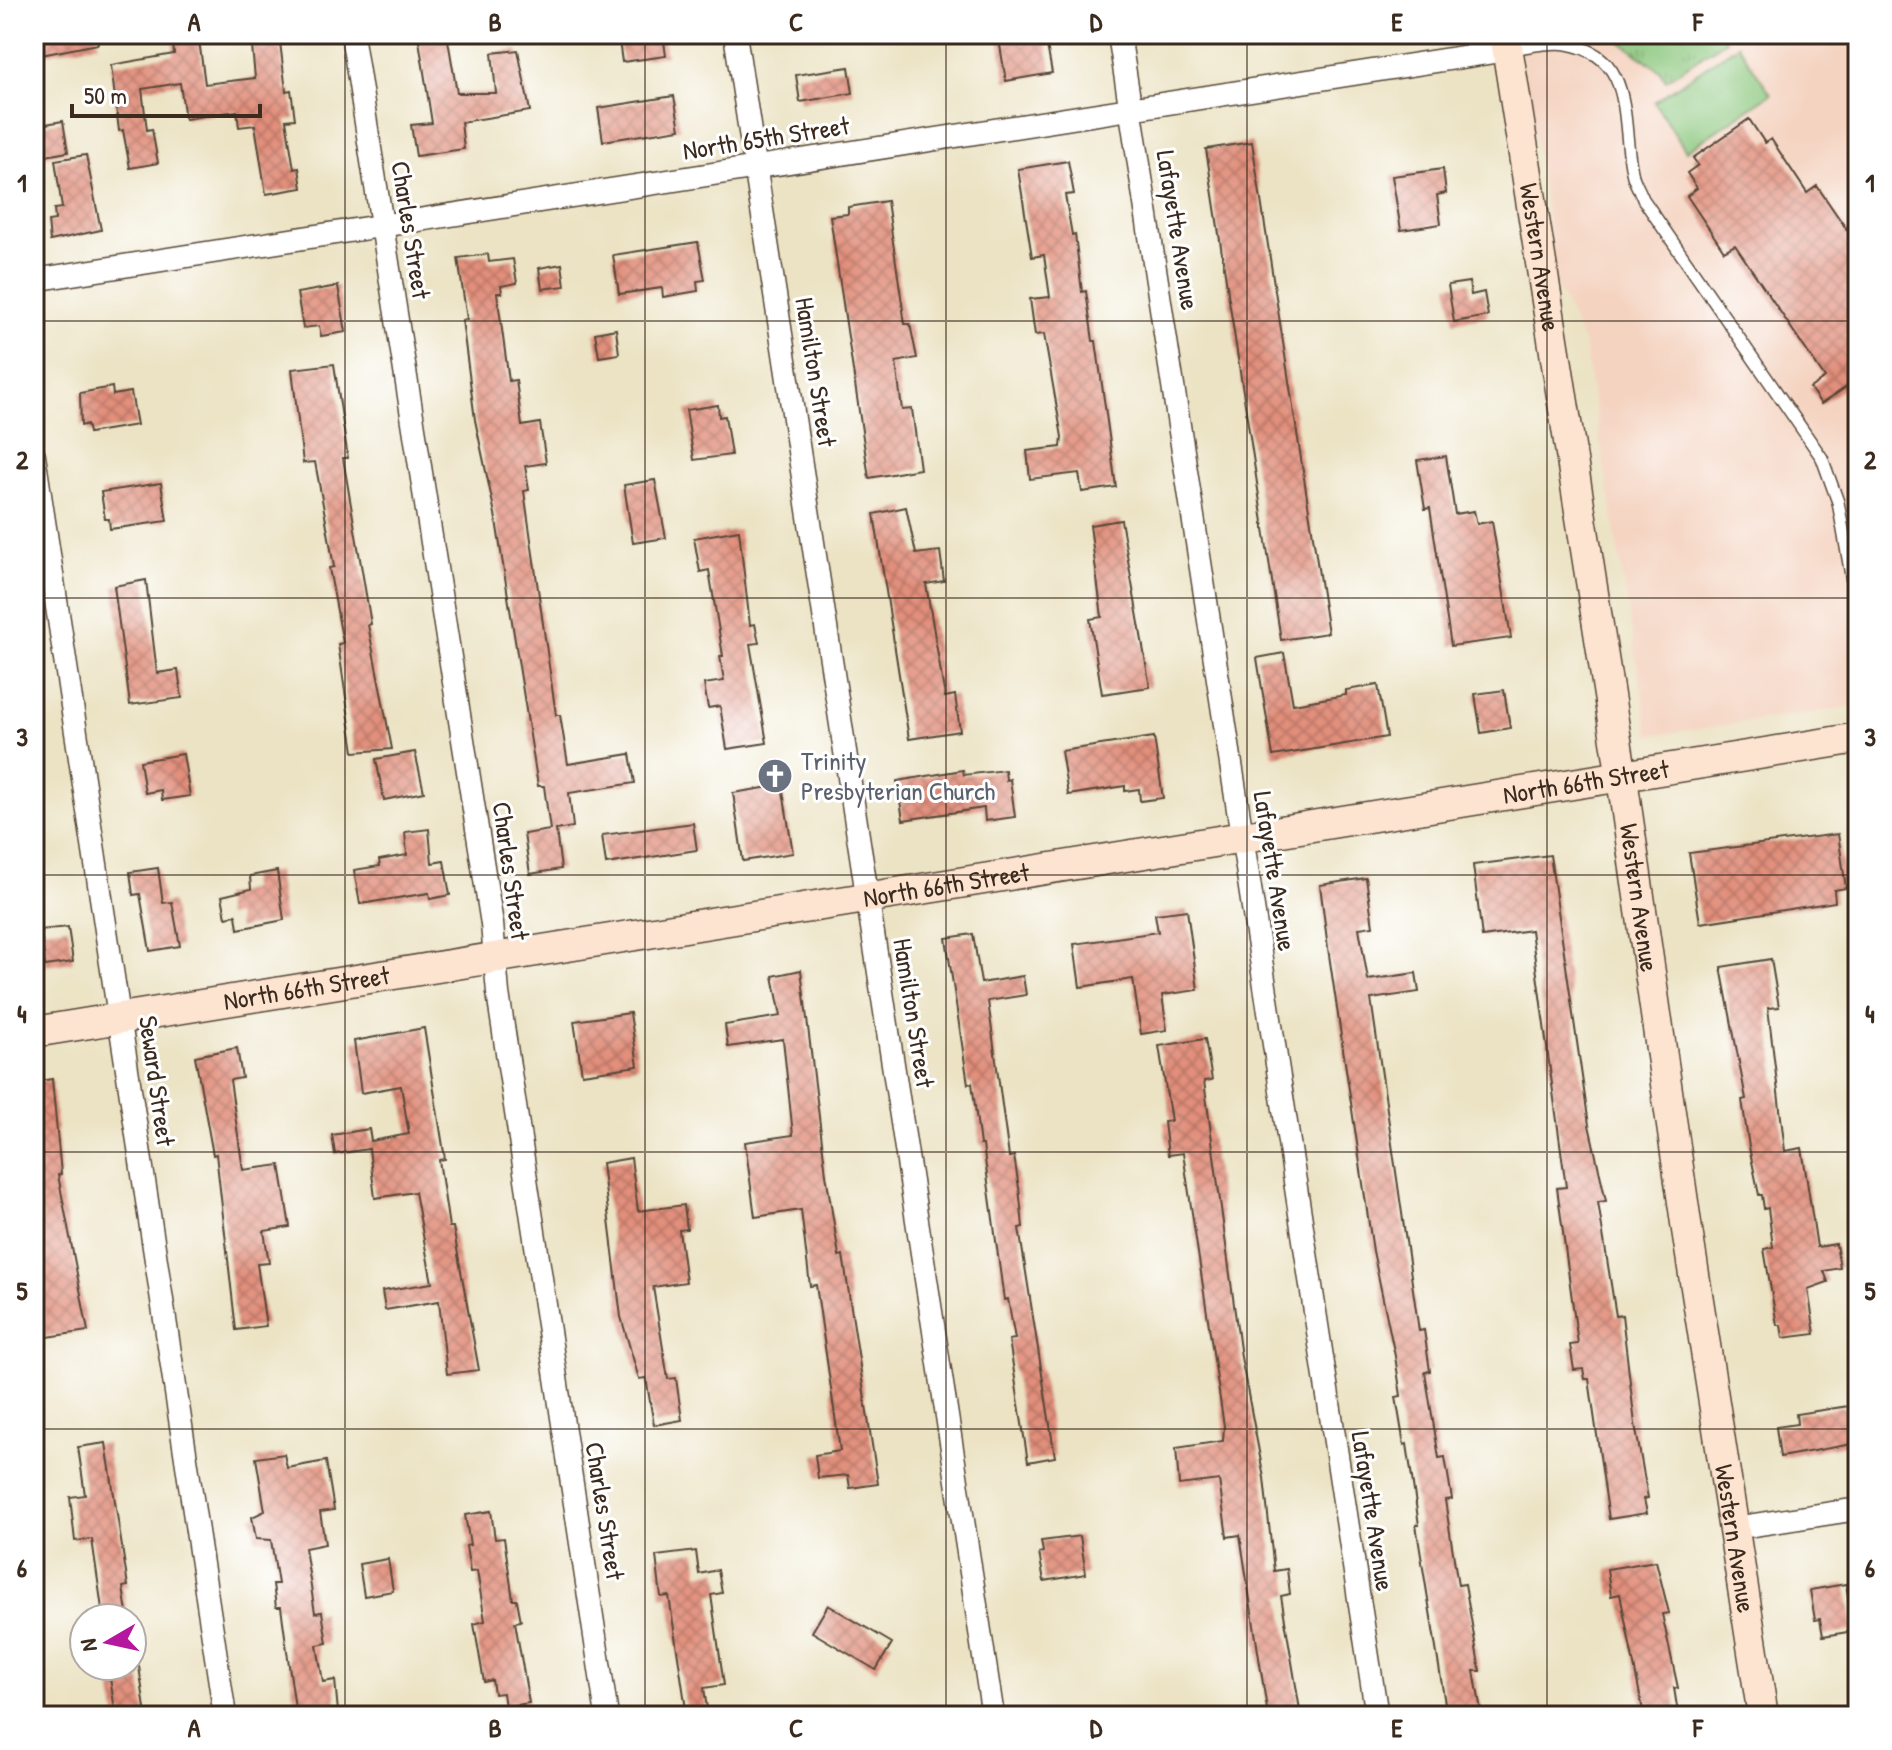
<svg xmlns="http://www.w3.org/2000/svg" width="1892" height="1750" font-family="'Patrick Hand',sans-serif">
  <defs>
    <pattern id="park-tufts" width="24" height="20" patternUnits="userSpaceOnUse" patternTransform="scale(2)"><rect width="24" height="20" fill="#8ac67b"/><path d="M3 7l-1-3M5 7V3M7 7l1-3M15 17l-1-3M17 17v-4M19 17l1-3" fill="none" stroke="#72a164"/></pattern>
    <pattern id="building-cross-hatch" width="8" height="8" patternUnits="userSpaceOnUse" patternTransform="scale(2)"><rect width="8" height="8" fill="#e28f7c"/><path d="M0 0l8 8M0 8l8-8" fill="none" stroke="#b87565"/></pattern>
  </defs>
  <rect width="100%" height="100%" fill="#fff"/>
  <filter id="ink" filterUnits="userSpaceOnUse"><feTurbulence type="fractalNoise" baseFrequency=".0125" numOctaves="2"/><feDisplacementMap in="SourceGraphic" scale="16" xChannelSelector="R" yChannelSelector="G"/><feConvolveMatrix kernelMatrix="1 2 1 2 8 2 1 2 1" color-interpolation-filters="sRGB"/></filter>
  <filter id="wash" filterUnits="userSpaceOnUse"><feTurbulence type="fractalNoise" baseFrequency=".006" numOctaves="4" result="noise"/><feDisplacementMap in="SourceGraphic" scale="32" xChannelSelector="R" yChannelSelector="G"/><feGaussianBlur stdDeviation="1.8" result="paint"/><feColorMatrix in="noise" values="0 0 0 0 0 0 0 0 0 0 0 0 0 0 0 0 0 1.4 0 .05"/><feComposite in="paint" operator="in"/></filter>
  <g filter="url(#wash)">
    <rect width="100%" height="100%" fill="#ece3c4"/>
    <!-- built -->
    <path fill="#f4d3c0" d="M1519,34H1858V706L1649,736L1584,344L1558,290Z"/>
    <!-- park -->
    <path fill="url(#park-tufts)" stroke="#62784c" stroke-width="2" d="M1611,34H1722L1726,40L1666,80L1659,70Z"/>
    <!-- garden -->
    <path fill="#8ac67b" stroke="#62784c" stroke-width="2" d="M1738,45L1771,94L1686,151L1654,102Z"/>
    <g id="blocks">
      <!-- building -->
      <path fill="url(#building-cross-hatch)" d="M37,34H97L98,44L41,55Z
        M279,34L286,91L291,90L295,119L286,120L294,169L299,168L302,188L266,194L255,125L239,127L237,111L185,119L180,83L142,89L147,130L152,129L158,163L130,168L123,130L119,131L111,65L174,54L173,43L199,40L205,84L255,78L251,36Z
        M418,34H447L457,93H496L492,53L518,50L530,111L461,122L464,149L416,156L411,125L432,123Z
        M618,34H663L666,56L622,62Z
        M998,34H1045L1052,73L1006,81Z
        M849,67L853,93L800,102L796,75Z
        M674,96L680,129L603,141L598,108Z
        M1749,119L1765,143L1771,139L1807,193L1817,186L1858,246V379L1821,404L1810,388L1825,378L1735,245L1724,251L1687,196L1697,188L1687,173L1698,165L1693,158Z
        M63,121L68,152L34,158V126Z
        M1252,142L1328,633L1281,640L1206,149Z
        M86,155L101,230L50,241L48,221L55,220L54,209L62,208L55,160Z
        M1068,161L1074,194L1065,195L1072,235L1075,234L1082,292L1086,291L1093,341H1096L1116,487L1082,492L1079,473L1030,479L1027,451L1061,447L1062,437L1044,334L1035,335L1030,299L1050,297L1044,255L1032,257L1018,169Z
        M1443,169L1446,193L1437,195L1441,224L1401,230L1392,176Z
        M887,201L905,324H910L917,358L896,362L902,410L912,409L920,469L869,478L830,216L848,214V207Z
        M698,242L705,280L697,281L698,291L663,297L662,288L619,294L613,255Z
        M488,254L489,262L513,259L517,283L501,286L502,293H497L509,381L516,380L522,426L540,423L546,463L525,466L529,490L524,491L556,715H560L568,764L630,754L635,783L569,793L573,827L556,830L561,869L530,874L524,834L550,830L544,786H538L495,514L475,420L462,320L467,319L458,258Z
        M562,264L565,286L542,289L539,268Z
        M1469,282L1471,295L1484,292L1488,316L1454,322L1448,285Z
        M338,286L346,332L321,336L319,326L303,328L297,293Z
        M616,329L619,354L599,357L595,333Z
        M334,364L348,458H343L371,624L368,625L392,749L354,752L338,644L343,643L329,568L334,567L327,526L315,462L303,463L292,369Z
        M112,387L113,395L131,392L137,425L89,433L87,424L81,426L80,393Z
        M718,405L719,417L725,416L731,455L694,460L686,410Z
        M1446,456L1455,514L1474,511L1477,524L1492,521L1511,638L1451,646L1430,508L1425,509L1417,460Z
        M655,480L666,538L633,543L624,485Z
        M161,483L167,521L110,529L109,519H105L101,492Z
        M906,507L916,554L940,551L944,581L926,584L945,697L955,695L960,731L909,739L874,514Z
        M1121,520L1150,687L1102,694L1090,619L1102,617L1090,525Z
        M739,530L750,625L755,624L759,643L750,644L767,743L727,749L720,706L708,708L704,684L724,681L720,656H723L709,570L700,572L694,538Z
        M146,580L157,673L178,670L182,698L130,705L114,586Z
        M1284,653L1293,704L1346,695V690L1378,685L1387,737L1273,756L1257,658Z
        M1504,690L1510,728L1481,733L1475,694Z
        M1154,737L1163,798L1140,801L1139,789L1125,791V786L1068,795L1061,751Z
        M415,752L424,792L384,800L376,759Z
        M183,754L190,796L162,800L161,790L145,793L140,761Z
        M963,770L964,775L1005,770L1006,780L1010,779L1015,817L985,821L984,808L903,820L897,781Z
        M782,785L793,853L743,861L733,793Z
        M693,823L697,850L606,864L602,835Z
        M429,829L432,863L444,861L450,895L430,899L429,893L360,904L354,870L380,866L379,860L407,855L405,832Z
        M1838,834L1846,888L1834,890L1835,902L1700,923L1689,853Z
        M1550,855L1589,1125L1606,1201L1598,1202L1616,1316L1622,1315L1635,1424L1648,1498L1644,1499L1647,1513L1609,1519L1589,1379H1585L1583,1369L1574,1370L1570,1345L1578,1344L1557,1188L1566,1187L1531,930L1482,937L1473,865Z
        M158,868L163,903L172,902L180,946L150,951L140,894L133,895L130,872Z
        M277,871L284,920L238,929L236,915L226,917L222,896L251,889L250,876Z
        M1366,878L1373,926L1359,928L1368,980L1416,973L1419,992L1371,999L1419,1331L1424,1330L1430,1371L1425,1372L1439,1458L1445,1457L1452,1499L1445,1500L1458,1585L1465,1584L1480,1671H1474L1482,1716H1447L1416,1525H1419L1407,1444L1404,1445L1396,1397L1401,1396L1395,1356L1373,1251L1328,948L1320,885Z
        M1187,910L1198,990L1162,995L1167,1030L1141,1034L1133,979L1080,987L1074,944L1158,932L1155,914Z
        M68,927L73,962L45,966L41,930Z
        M973,934L981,983L1023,976L1026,995L988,1001L1009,1157L1014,1156L1019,1188L1023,1227L1019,1228L1055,1457L1028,1462L1009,1340L1015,1339L1008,1299L1004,1300L983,1145H980L972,1083L968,1084L946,938Z
        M1771,959L1779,1007L1768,1008L1785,1151L1802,1148L1817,1247L1836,1244L1840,1268L1824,1271L1828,1282L1808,1289L1815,1334L1783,1338L1781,1325H1777L1764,1249L1773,1247L1768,1208L1764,1209L1762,1195H1759L1749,1147L1742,1100L1746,1099L1721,967Z
        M801,970L826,1174L839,1256L843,1255L878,1484L850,1488L848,1475L818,1478L815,1455L840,1451L816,1285L810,1286L801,1210L755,1217L745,1142L793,1135L783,1039L728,1047L725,1025L781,1016L773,976Z
        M630,1013L638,1066L582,1074L574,1021Z
        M424,1028L445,1159L439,1160L449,1227H453L479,1370L447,1374L439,1301L385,1310L382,1291L432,1283L415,1192L375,1198L369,1149L335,1154L332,1135L369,1129L371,1141L409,1134L401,1086L361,1093L354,1041Z
        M1205,1039L1212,1080L1204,1081L1241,1357L1264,1478L1274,1571L1287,1569L1290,1594L1281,1596L1301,1716H1268L1240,1535L1227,1537L1219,1480L1179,1485L1176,1448L1223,1441L1224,1426L1183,1153L1168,1155L1164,1122L1171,1121L1159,1046Z
        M237,1048L242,1078L230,1080L243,1170L280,1165L290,1227L264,1231L269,1263L257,1264L266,1326L236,1330L216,1154L213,1155L195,1056Z
        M52,1079L61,1174L58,1175L88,1331L34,1339V1320L44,1318L38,1275L34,1276V1082Z
        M631,1158L638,1211L684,1205L687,1229L679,1230L686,1282L653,1287L668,1379L676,1378L682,1420L654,1425L646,1378L639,1379L621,1317L602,1163Z
        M1849,1406L1852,1420L1858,1419V1443L1780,1457L1776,1427L1797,1424L1796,1414Z
        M106,1443L128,1586L123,1587L127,1613L103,1616L92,1539L75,1541L70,1497L85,1495L78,1447Z
        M284,1454L287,1468L326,1461L334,1510L320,1512L325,1544L305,1548L315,1613L322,1612L327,1643L317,1645L323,1682L335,1680L338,1712L296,1716L281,1607H276L273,1584H278L271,1540L256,1539L252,1517L265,1511L256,1458Z
        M491,1511L495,1539L504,1538L513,1600H517L521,1621L515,1622L529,1703L505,1707L503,1693L494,1694L492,1680L484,1682L474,1624L485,1621L477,1571L470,1572L466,1546L470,1545L465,1515Z
        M1080,1536L1086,1574L1044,1581L1039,1553L1043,1552L1041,1541Z
        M696,1551L699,1574L718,1570L722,1593L711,1595L724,1685L704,1688L708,1716H687L669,1596L661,1597L656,1556Z
        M388,1559L393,1591L364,1596L359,1564Z
        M1656,1561L1669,1613L1662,1614L1678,1688H1674L1678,1713L1644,1716L1620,1594L1611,1596L1607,1569Z
        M1846,1584L1854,1631L1823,1636L1820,1619L1815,1620L1810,1590Z
        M828,1605L892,1643L876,1670L812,1632Z
        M108,1666H139L146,1716H116Z"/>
    </g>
  </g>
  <g filter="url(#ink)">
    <use href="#blocks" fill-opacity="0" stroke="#564637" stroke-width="2"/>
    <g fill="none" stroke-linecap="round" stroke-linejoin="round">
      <defs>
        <path id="lane" d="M1511,49C1528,47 1550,41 1567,44C1638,56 1620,126 1633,176C1635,183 1640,191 1643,199L1822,458L1838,502L1858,615"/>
        <path id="street" d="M352,34L492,924L498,993L607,1716
          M735,34L993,1716
          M1119,34L1377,1716
          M34,280L1507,50
          M34,455L225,1716
          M1734,1528L1858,1509"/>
        <g id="secondary">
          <path id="s1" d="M1505,34L1622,778L1687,1230L1763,1716"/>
          <path id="s2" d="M34,1032L1858,738"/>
        </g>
      </defs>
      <!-- lane casing -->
      <use href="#lane" stroke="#564637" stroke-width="14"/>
      <!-- street casing -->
      <use href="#street" stroke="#564637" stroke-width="25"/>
      <!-- secondary casing -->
      <use href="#secondary" stroke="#564637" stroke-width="33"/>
      <!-- lane -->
      <use href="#lane" stroke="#fff" stroke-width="11"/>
      <!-- street -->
      <use href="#street" stroke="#fff" stroke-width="22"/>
      <!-- secondary -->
      <use href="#secondary" stroke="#fde4d1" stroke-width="30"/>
    </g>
  </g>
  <!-- grid -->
  <path fill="none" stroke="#3b2a1e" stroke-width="2" stroke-opacity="0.55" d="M345,34V1716M645,34V1716M946,34V1716M1247,34V1716M1547,34V1716M34,321H1858M34,598H1858M34,875H1858M34,1152H1858M34,1429H1858"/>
  <!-- icons -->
  <defs>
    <symbol id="church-disc" viewBox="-11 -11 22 22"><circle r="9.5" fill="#6b7280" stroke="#fff"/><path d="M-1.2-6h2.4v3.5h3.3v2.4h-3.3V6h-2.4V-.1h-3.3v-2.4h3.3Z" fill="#fff"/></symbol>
  </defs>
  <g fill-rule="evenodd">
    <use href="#church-disc" x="755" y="756" width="40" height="40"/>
  </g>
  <g text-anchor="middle" stroke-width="6" stroke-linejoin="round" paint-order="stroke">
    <!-- street labels -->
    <g font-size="26" fill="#3b2a1e" stroke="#fff">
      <text transform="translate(766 138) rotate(-9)" y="9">North 65th Street</text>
      <text transform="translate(411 230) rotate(81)" y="9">Charles Street</text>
      <text transform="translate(1178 230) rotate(81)" y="9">Lafayette Avenue</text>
      <text dy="9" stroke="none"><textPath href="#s1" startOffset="226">Western Avenue</textPath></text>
      <text transform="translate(816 372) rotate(81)" y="9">Hamilton Street</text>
      <text dy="9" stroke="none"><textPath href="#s2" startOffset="1572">North 66th Street</textPath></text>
      <text transform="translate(511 871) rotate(82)" y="9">Charles Street</text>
      <text transform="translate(1275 871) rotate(81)" y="9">Lafayette Avenue</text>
      <text dy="9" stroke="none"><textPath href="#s2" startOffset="924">North 66th Street</textPath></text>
      <text dy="9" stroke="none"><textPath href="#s1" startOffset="874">Western Avenue</textPath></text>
      <text dy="9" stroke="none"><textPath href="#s2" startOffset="276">North 66th Street</textPath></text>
      <text transform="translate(914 1013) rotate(81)" y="9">Hamilton Street</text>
      <text transform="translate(157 1081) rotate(82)" y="9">Seward Street</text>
      <text transform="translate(605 1511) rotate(81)" y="9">Charles Street</text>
      <text transform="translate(1373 1511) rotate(81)" y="9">Lafayette Avenue</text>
      <text dy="9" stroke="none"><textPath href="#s1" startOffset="1522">Western Avenue</textPath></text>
    </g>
    <!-- worship labels -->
    <g font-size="26" fill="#5b616d" stroke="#fff" text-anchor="start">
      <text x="801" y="770">Trinity<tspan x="801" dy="30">Presbyterian Church</tspan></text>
    </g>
  </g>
  <!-- margin -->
  <rect width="1892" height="1750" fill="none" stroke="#fff" stroke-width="88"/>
  <!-- north arrow -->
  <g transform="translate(108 1642) rotate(261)"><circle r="38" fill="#ffffff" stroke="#b1aaa5" stroke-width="2"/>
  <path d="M0-6L14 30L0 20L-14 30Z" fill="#b5179e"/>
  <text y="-12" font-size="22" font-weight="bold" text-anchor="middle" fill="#3b2a1e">N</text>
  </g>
  <!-- scale -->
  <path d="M72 104v12h188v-12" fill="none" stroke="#3b2a1e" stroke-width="4"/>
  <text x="84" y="104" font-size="24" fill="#3b2a1e" stroke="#ffffff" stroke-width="6" paint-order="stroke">50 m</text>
  <rect x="44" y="44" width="1804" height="1662" fill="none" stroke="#3b2a1e" stroke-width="3"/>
  <g font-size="26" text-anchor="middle" font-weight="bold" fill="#3b2a1e">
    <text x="194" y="31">A</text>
    <text x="495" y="31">B</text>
    <text x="796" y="31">C</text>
    <text x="1096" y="31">D</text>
    <text x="1397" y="31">E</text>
    <text x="1698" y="31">F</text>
    <text x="22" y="192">1</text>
    <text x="1870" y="192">1</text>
    <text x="22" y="469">2</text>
    <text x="1870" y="469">2</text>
    <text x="22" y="746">3</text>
    <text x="1870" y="746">3</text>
    <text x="22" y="1023">4</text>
    <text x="1870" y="1023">4</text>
    <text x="22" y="1300">5</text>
    <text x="1870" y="1300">5</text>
    <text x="22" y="1577">6</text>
    <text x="1870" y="1577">6</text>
    <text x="194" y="1737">A</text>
    <text x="495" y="1737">B</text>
    <text x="796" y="1737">C</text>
    <text x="1096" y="1737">D</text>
    <text x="1397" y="1737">E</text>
    <text x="1698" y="1737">F</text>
  </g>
</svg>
